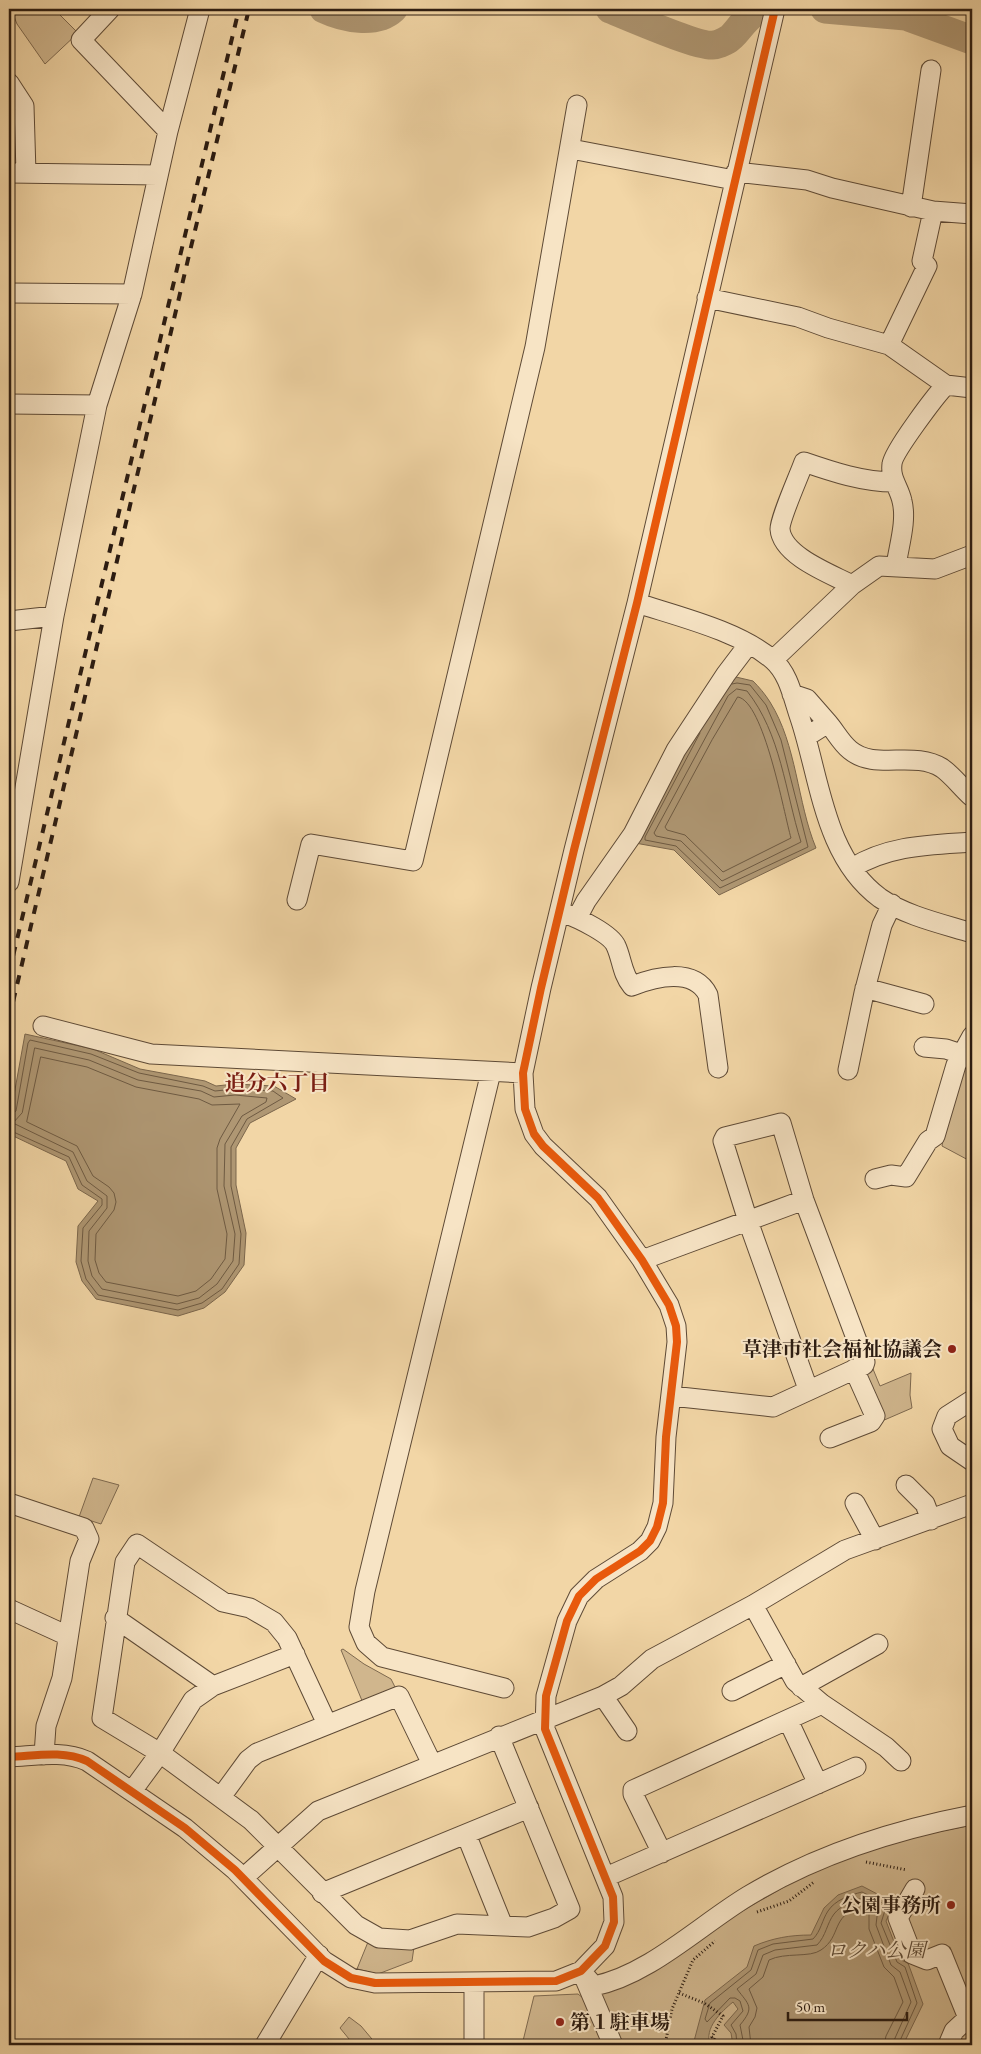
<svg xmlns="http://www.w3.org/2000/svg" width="981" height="2054" font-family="'EB Garamond','Noto Serif JP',serif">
  <rect width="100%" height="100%" fill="#f2d6a6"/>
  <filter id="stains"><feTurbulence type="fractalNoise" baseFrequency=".004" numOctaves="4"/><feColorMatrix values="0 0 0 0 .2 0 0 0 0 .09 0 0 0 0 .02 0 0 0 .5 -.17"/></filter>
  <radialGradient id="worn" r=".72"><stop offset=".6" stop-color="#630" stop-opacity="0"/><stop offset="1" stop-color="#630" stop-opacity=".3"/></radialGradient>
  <!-- green -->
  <path fill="#d0b68d" stroke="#7e694f" d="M11,9H64L59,14L78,33L45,64L17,24Z
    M972,1048V1162L942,1146L949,1104Z
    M873,1369L880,1386L911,1373L910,1395L912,1408L882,1421L863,1373Z
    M93,1478L119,1485L101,1524L79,1517Z
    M343,1649L364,1664L391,1679L396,1689L363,1703L341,1650Z
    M972,1825V2045H522L534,1996L578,1994L587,2001L808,1873L902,1839Z
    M368,1942L414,1947L412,1961L378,1974L357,1969Z
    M349,2017L361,2026L377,2045H354L340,2028Z"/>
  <!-- water -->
  <path fill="#af9773" stroke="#7b664c" d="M736,677L753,681C759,687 765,694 770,702C797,745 797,802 816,848L719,895L674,850L635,843L725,681Z
    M25,1034L93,1049L140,1069L205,1081L216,1086L235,1084L274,1086L296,1099L250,1123L236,1148V1185L246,1233L244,1265L225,1292L204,1308L178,1316L96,1299L82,1281L76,1262L78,1226L98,1201L78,1189L66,1161L9,1134V1123Z
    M862,1886L883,1897L892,1908L886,1921L901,1960L908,1963L923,2004L904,2043L901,2045H733L731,2033L724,2025L738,2009L733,2002C721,2012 704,2028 710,2045H693L705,2000L747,1967L754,1946C773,1938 790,1935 811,1935L824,1908L838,1895Z"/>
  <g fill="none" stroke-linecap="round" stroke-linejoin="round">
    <!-- shore -->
    <path stroke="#6e5a42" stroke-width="1" d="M737,689L747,691C781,734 785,791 801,842L722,881L681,841L656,836L654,833L728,696Z
      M738,697C764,701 784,814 791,838L723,872L685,835L667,830L665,827L712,740Z
      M700,733L645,837V840L676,846L720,888L808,847L781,740L766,705L750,685L737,683L732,684
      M35,1048L89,1060L138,1080L201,1091L214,1097L235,1095L267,1098L266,1102L242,1116L225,1144L224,1186L235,1234L233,1261L217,1284L199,1298L177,1304L102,1289L92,1276L88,1261L89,1231L107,1208V1196L87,1181L73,1152L13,1123L22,1113Z
      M41,1057L87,1067L136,1087L199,1099L212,1105L240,1104L220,1139L217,1148V1189L227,1234L225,1259L211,1279L196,1291L178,1296L106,1282L99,1273L95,1260L96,1234L114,1210L116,1202L114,1193L109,1187L93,1176L77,1146L27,1122Z
      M9,1115L16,1111L28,1043L30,1040L91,1054L139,1073L203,1086L215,1091L235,1089L273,1091L283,1098L247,1119L231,1147V1186L241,1234L239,1264L222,1289L202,1303L178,1310L98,1295L86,1279L81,1261L83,1228L102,1205V1199L82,1185L69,1157L9,1130
      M737,2045L736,2034L731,2025L743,2011L740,2001L735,1998H730L707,2022L705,2019L710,2003L751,1970L758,1950L773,1944L813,1939C821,1931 822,1920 828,1911C835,1900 850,1895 862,1892L880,1901L886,1907L881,1923L897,1962L905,1967L917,2003L898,2045
      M744,2045L740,2025C755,2007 749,2005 737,1989L756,1974L763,1955L775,1950L817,1945C826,1936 827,1923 834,1914C841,1905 852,1902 862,1898L878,1908L876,1925L891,1965L900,1972L911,2002L892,2045
      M751,2045L749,2027L755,2017L757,2008L749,1989L763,1977L769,1960C785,1952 810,1958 821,1950C842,1936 830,1917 861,1906L869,1911V1929L884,1967L894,1977L903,2002L886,2036L884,2045"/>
    <!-- river -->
    <path stroke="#af9773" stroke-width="29" d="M324,9C343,18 376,25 393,9
      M610,9C628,16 698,47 713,45C717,45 724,42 727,40C737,35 744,16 761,9
      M825,9L906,16L972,40"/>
    <defs>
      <path id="minor" d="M110,9L81,40L168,131
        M9,83L24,106L26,173
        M571,149L734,180
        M736,172L807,180L832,188L933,211
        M9,173L158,175
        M911,207L931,70
        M9,293L132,294
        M707,298L798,317L828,328L889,345L946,385C936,395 893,452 892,464C890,479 899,487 902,501C907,521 899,545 896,566
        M889,345L927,266L922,261L933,211L972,214
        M946,385L972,388
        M9,404L97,405
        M852,585C831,574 782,556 780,529C780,518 799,476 804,462C833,472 863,482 894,482
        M637,603C680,617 739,631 773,660C789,674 793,698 800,718C820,778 824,857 880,898C906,916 943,924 972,933
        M9,621L54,616
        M773,660L852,585L879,566L935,569L972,555
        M792,694L807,699L828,723
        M806,737L828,723C835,731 841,743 850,750C875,771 913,750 942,768C952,775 962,788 972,797
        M852,868C889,845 930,845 972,842
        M9,882L54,616L97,405L132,294L168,131L200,9
        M297,900L311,844L413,861L535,347L577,105
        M566,914C578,918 611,934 616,946C622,959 622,974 632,986C655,977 694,967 708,995L718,1068
        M577,918L586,901L633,834L676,750L726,674L748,645
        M865,988L924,1004
        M43,1026L151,1054L523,1073
        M924,1047L946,1049L961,1054
        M848,1070L864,993L882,925L892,904
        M491,1072L365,1591L359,1627L366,1643L382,1657L504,1688
        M875,1179L891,1175L906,1177L928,1141L935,1136L956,1065L972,1036
        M642,1260L804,1200
        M671,1396L773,1407L864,1365L865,1362L804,1200L781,1123L725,1137L723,1141L748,1221L808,1389
        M972,1400L947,1416L942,1429L950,1446L972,1461
        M830,1438L871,1422L875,1416L854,1369
        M906,1485L925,1504L931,1520
        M9,1503L84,1528L89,1539L80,1561L62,1678L46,1726L44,1755
        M855,1503L875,1540
        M753,1605L795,1681L822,1704L886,1747L901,1761
        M9,1609L68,1636
        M115,1618L213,1686
        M801,1687L878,1644
        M732,1691L786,1664
        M603,1696L627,1731
        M788,1720L818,1784
        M327,1724L287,1638L274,1622L250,1608L223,1602L137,1544L125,1562L102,1718L160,1753L251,1820L356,1925L379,1938L410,1940L457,1924L528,1927L554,1918L570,1909L499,1736
        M9,1757C35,1756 62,1750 87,1761L185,1828L235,1870L324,1961L351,1978L375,1983L556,1981L581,1971L605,1946L614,1922L613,1897L545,1729L546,1696L567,1621L579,1596L596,1579L640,1551L650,1541L657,1527L663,1503L666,1437L677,1342L676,1326L669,1305L642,1260L598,1198L543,1146L534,1134L525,1109L523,1073L541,988L574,850L637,603L775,9
        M132,1791L160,1753L193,1700L213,1686L295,1654
        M221,1797L248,1760L257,1753L399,1696L432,1764
        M466,1834L503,1926
        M662,1853L633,1794V1790L822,1704
        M606,1877L856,1767
        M243,1878L318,1811L603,1696L621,1686L652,1659L753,1605L845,1550L972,1504
        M915,1889L898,1918L912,1954L927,1960L942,1954L968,2018L954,2031L948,2045
        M322,1893L529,1808
        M581,1971L594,1986C649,1975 700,1925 748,1896C816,1855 894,1830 972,1815
        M584,1977L613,2045
        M474,1983V2045
        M265,2045L319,1955"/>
    </defs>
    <!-- minor casing -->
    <use href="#minor" stroke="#5e4a36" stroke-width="21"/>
    <!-- path -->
    <path stroke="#2c1c11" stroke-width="3" stroke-dasharray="1 2.5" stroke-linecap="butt" d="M866,1862L907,1870
      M757,1912L789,1901L814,1882
      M679,1993L704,2003L723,2016L712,2037L715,2038L713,2042L719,2045
      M665,2045L672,2009L693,1960L715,1941"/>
    <!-- minor -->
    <use href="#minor" stroke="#f7e4c5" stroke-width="19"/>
    <!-- rail -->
    <path stroke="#2c1c11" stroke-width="4" stroke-dasharray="9 9" stroke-linecap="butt" d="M9,973L239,9
      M9,1019L190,251L249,9"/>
    <defs>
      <path id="cycleway" d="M9,1757C35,1756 62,1750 87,1761L185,1828L235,1870L324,1961L351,1978L375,1983L556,1981L581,1971L605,1946L614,1922L613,1897L545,1729L546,1696L567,1621L579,1596L596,1579L640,1551L650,1541L657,1527L663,1503L666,1437L677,1342L676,1326L669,1305L642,1260L598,1198L543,1146L534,1134L525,1109L523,1073L541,988L574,850L637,603L775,9"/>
    </defs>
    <!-- cycleway casing -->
    <use href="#cycleway" stroke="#f7e4c5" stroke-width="11"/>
    <!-- cycleway -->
    <use href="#cycleway" stroke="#e8590c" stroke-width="8"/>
  </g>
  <!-- markers -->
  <g fill="#8f2418" stroke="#f7e4c5" stroke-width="2">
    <circle cx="952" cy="1349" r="5"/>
    <circle cx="951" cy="1905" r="5"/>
    <circle cx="560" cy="2022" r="5"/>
  </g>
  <g text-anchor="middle" stroke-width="4" stroke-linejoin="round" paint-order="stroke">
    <!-- poi labels -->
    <g font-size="20" font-weight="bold" fill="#2c1c11" stroke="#f7e4c5" text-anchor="end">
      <text x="942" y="1356">草津市社会福祉協議会</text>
      <text x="941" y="1912">公園事務所</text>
      <text x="570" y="2029" text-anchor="start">第１駐車場</text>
    </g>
    <!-- park labels -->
    <g font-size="20" font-style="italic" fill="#5d4a36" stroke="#f7e4c5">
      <text x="876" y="1957">ロクハ公園</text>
    </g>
    <!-- neighbourhood labels -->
    <g font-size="21" font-weight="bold" fill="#7a1f14" stroke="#f7e4c5">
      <text x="277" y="1090">追分六丁目</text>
    </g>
  </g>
  <!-- margin -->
  <rect width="981" height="2054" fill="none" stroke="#f2d6a6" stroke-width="30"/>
  <rect x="10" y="10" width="961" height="2034" fill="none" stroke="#2c1c11" stroke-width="2.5"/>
  <rect x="15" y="15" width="951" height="2024" fill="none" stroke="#2c1c11"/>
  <!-- scale -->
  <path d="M788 2012v8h119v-8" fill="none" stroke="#2c1c11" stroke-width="2.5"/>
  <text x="796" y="2012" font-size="15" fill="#2c1c11" stroke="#f7e4c5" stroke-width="4" paint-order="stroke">50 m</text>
  <rect width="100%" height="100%" filter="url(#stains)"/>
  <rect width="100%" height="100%" fill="url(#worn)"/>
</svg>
